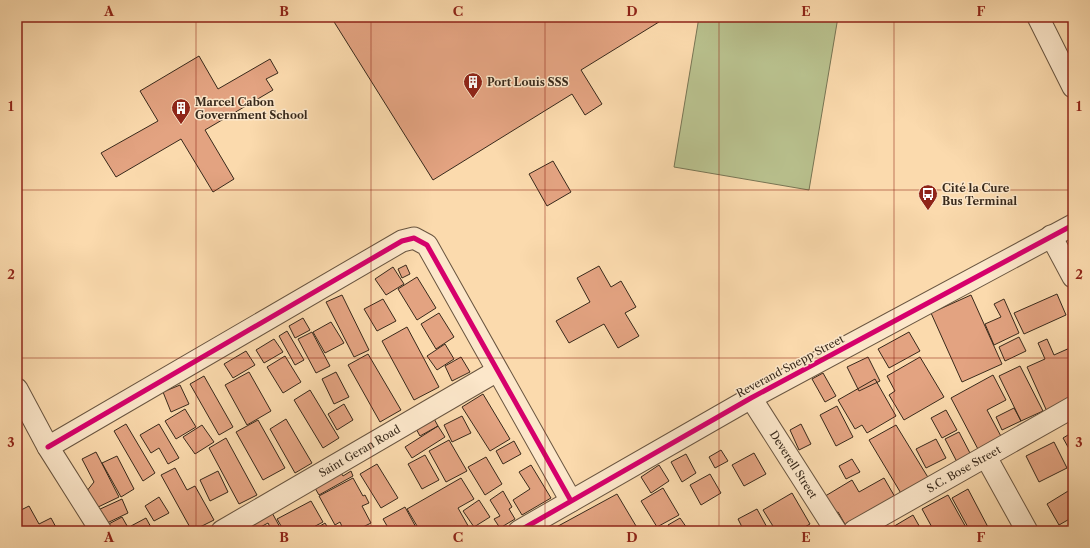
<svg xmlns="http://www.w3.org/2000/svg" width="1090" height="548" font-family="'Libre Caslon Text',serif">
  <rect width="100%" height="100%" fill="#fbdaad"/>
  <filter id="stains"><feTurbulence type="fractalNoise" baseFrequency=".005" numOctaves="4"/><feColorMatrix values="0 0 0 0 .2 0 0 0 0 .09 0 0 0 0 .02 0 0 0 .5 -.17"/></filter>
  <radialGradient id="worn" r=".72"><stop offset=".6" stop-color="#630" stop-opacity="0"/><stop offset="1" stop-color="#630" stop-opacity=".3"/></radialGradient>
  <!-- pitch -->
  <path fill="#b9c18e" stroke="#787554" d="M699,17H838L809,190L674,167Z"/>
  <!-- building -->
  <path fill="#e3a381" stroke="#38291b" d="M331,17H667L581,70L602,104L585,115L572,94L433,180Z
    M199,56L218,89L270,59L278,73L266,79L273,90L205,130L234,179L213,192L181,139L116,177L101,153L158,121L140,91Z
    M553,161L571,192L547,206L529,174Z
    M406,265L410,274L402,278L398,269Z
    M599,266L611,287L621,281L636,307L625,313L639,336L618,348L604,324L569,343L556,321L590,302L577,278Z
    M393,267L404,284L386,295L375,279Z
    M417,277L436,308L417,320L398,289Z
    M1057,294L1066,315L1024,334L1014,313Z
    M342,295L369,350L354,357L326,302Z
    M971,295L1002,364L962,382L931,313Z
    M383,299L396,321L377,331L364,309Z
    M1004,299L1019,333L994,345L985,324L1001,317L994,304Z
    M439,313L454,337L436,349L421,324Z
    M303,318L310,330L295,338L289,326Z
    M331,322L344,343L325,353L313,332Z
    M407,327L439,387L414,400L382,341Z
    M287,331L304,360L295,365L279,336Z
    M312,332L330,366L316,373L298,339Z
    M909,332L920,351L889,368L878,349Z
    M1019,337L1026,351L1005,361L999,347Z
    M274,339L283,352L264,363L256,350Z
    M1047,339L1054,355L1072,347L1073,350V405L1049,416L1027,367L1045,359L1038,343Z
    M445,344L454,359L437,370L427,356Z
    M246,351L255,365L233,378L224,364Z
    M368,354L401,410L380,422L348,365Z
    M285,356L301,382L283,393L267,367Z
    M461,357L470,372L452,381L445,366Z
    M868,357L880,381L859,391L847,367Z
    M920,357L944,397L904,420L889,395L895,391L887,376Z
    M1020,366L1043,411L1021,421L999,376Z
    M249,372L271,411L247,425L225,385Z
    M336,372L349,397L334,404L322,379Z
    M823,373L836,396L825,402L812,379Z
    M993,375L1006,400L987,410L1003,440L980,453L951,398Z
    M204,376L233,427L219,435L190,384Z
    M875,379L896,416L867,433L862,425L855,429L838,400Z
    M180,385L189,404L171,412L163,392Z
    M310,390L339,438L323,448L294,400Z
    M483,394L510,439L490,451L462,407Z
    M344,404L353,420L337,430L328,414Z
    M837,406L853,437L836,446L820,415Z
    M1014,408L1021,421L1002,430L996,417Z
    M185,409L196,427L176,439L165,421Z
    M946,410L957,430L942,438L931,418Z
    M432,415L438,426L420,436L414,425Z
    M462,416L471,433L452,442L444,425Z
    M286,419L312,463L295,473L270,429Z
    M258,420L285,468L263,480L236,432Z
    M126,424L155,473L143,481L114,431Z
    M159,424L179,458L168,464L159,448L151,453L140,435Z
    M801,424L811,444L799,450L790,430Z
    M202,425L214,442L195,454L183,437Z
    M896,425L929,479L902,495L869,440Z
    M438,426L445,437L412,458L405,447Z
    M959,432L971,455L957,462L945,439Z
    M1073,432V456L1063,438Z
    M226,438L257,495L239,504L209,448Z
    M936,439L946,458L926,468L916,449Z
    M449,440L467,471L446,482L429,451Z
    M514,441L521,454L503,464L496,451Z
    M1054,442L1067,468L1039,482L1026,456Z
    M721,450L728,461L715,468L709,457Z
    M96,452L119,497L94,509L86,492L94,482L82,459Z
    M754,453L766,474L744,486L732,465Z
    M686,454L696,473L682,482L671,462Z
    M425,455L439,480L422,489L408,464Z
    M117,456L134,489L121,497L102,463Z
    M486,457L502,484L485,495L468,467Z
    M852,459L860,472L846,479L839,466Z
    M377,464L398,498L381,508L360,474Z
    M531,465L551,498L522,515L513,500L530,489L519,472Z
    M659,465L669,481L651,493L641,477Z
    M175,468L187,490L195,486L214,520L192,531L161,475Z
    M338,468L343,476L351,471L353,476L319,495L312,483Z
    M218,471L228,492L210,501L200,480Z
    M710,474L721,493L701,505L690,485Z
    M353,478L363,496L365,495L369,503L362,506L371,523L355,531H344L340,522L335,525L319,496Z
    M461,478L474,499L458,508L471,531H420L407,509Z
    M884,478L895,497L846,526L838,512L832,515L822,498L852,480L859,492Z
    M663,488L679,515L657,527L641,501Z
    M1073,488V517L1059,525L1047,504Z
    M968,489L989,529L985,531H970L952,498Z
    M503,491L512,507L509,509L515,519L500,528L494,519L500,516L490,500Z
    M792,493L810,524L798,531H776L763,510Z
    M617,494L639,531H549Z
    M948,495L968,531H934L922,509Z
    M159,497L169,513L154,521L145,506Z
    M122,499L128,513L105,524L98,510Z
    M479,500L490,517L474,527L463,511Z
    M311,501L323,522L306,531H284L277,519Z
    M29,506L39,524L51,518L58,531H17V512Z
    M405,507L418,531H390L383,519Z
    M270,509L282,531H272L268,523L253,531L247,521Z
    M757,509L769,531H744L738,519Z
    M913,515L922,531H886Z
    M122,517L130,531H107L105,526Z
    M146,518L153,531H134L131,526Z
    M680,518L689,531H671L668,525Z
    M325,523L330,531H316L315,529Z
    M1067,526L1070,531H1057Z"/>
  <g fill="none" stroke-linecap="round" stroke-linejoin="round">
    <defs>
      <g id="street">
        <path d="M1038,17L1073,87"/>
        <path d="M1051,236L1073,277"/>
        <path d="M17,389L48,447L101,531"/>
        <path id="s1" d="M751,398L836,531"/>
        <path d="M48,447L402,241L414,238L427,245L571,501"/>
        <path d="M986,457L1027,531"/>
        <path id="s2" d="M222,531L497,371"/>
        <path d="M519,531L751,398L1073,225"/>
        <path id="s3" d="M854,531L1073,407"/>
      </g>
    </defs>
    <!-- street casing -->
    <use href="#street" stroke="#695540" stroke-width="23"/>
    <!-- street -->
    <use href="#street" stroke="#fce7ca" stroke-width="21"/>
    <defs>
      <path id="cycleway" d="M48,447L402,241L414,238L427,245L571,501
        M519,531L751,398L1073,225"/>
    </defs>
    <!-- cycleway casing -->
    <use href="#cycleway" stroke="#fce7ca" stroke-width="8"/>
    <!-- cycleway -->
    <use href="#cycleway" stroke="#d6006c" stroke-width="5"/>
  </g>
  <!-- grid -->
  <path fill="none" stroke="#8f2418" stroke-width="1" stroke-opacity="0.55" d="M196,17V531M371,17V531M545,17V531M719,17V531M894,17V531M17,190H1073M17,358H1073"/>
  <!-- icons -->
  <defs>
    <symbol id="building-pin" viewBox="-11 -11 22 30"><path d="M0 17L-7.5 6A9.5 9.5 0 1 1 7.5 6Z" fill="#8f2418" stroke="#fce7ca"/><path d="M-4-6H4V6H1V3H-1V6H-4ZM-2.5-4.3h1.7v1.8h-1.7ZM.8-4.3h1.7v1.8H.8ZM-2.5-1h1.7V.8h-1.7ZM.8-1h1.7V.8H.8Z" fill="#fff"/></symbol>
    <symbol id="bus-pin" viewBox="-11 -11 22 30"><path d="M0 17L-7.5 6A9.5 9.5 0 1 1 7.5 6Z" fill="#8f2418" stroke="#fce7ca"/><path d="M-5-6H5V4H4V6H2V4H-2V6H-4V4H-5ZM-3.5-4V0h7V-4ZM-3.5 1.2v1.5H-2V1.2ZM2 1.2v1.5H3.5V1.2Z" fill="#fff"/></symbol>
  </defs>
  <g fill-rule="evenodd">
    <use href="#building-pin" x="462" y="71" width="22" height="30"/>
    <use href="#building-pin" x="170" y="97" width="22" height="30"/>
    <use href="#bus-pin" x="917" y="183" width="22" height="30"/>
  </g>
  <g text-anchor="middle" stroke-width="3" stroke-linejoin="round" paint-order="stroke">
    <!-- poi labels -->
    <g font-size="11" font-weight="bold" fill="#38291b" stroke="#fce7ca" text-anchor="start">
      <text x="487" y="86">Port Louis SSS</text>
      <text x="195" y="106">Marcel Cabon<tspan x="195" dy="13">Government School</tspan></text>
      <text x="942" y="192">Cité la Cure<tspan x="942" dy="13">Bus Terminal</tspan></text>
    </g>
    <!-- street labels -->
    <g font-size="11" fill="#38291b" stroke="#fce7ca">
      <text transform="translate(790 366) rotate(-28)" y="4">Reverand Snepp Street</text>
      <text dy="4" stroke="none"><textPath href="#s2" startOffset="159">Saint Geran Road</textPath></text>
      <text dy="4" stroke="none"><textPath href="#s1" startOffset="79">Deverell Street</textPath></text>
      <text dy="4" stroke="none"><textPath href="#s3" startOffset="126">S.C. Bose Street</textPath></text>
    </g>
  </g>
  <!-- margin -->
  <rect width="1090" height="548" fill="none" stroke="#fbdaad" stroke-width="44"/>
  <rect x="22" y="22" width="1046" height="504" fill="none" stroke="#8f2418" stroke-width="1.5"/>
  <g font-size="13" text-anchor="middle" font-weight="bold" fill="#8f2418">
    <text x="109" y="16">A</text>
    <text x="284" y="16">B</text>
    <text x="458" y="16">C</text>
    <text x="632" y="16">D</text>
    <text x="806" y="16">E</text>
    <text x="981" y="16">F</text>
    <text x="11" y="111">1</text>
    <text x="1079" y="111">1</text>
    <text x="11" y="279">2</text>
    <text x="1079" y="279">2</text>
    <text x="11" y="447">3</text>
    <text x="1079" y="447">3</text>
    <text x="109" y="542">A</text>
    <text x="284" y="542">B</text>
    <text x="458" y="542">C</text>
    <text x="632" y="542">D</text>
    <text x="806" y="542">E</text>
    <text x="981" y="542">F</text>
  </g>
  <rect width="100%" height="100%" filter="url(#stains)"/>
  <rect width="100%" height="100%" fill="url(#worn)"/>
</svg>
